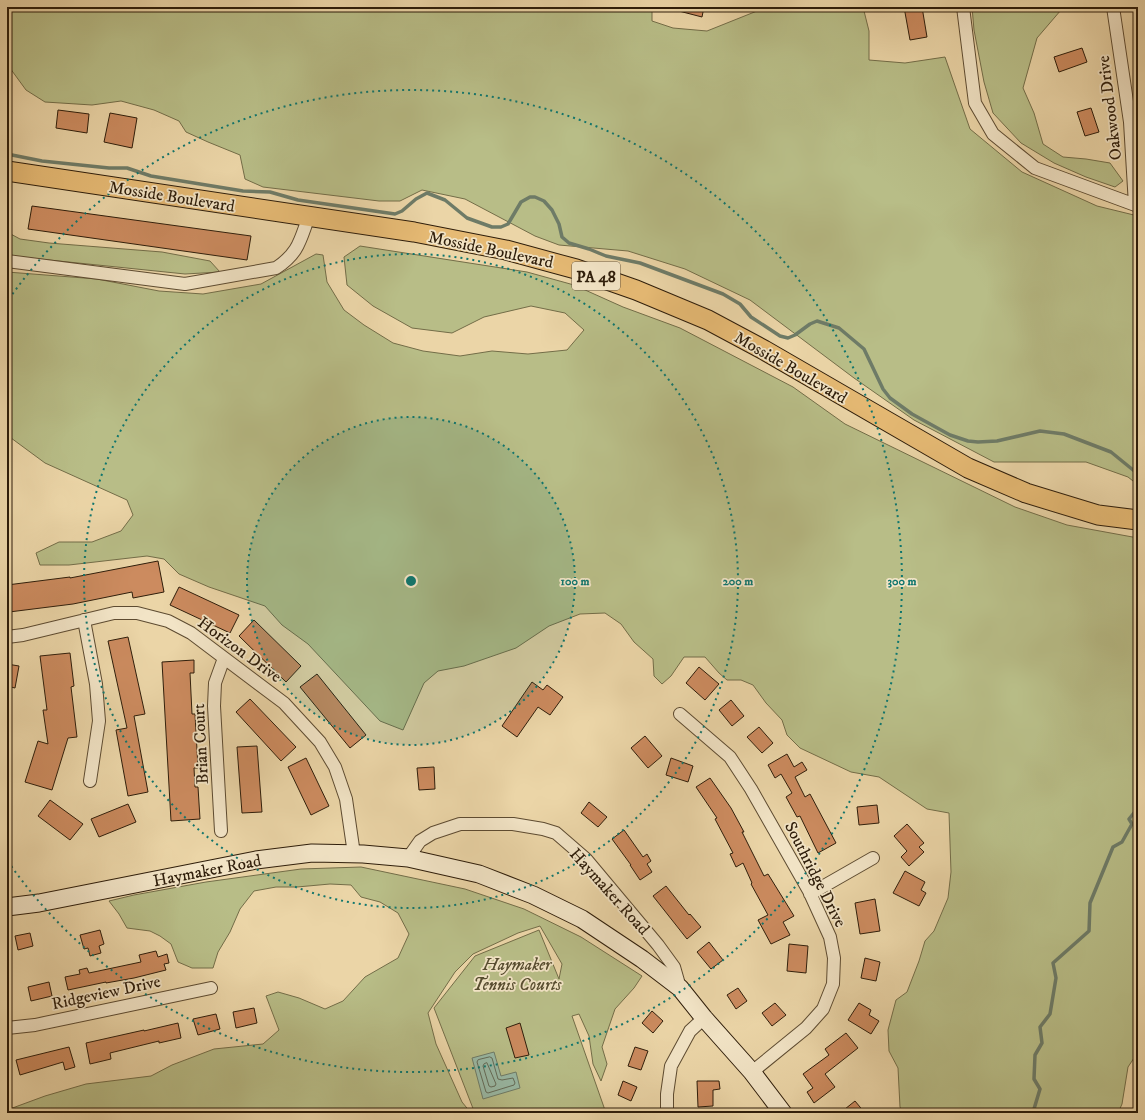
<svg xmlns="http://www.w3.org/2000/svg" width="1145" height="1120" font-family="'IM FELL DW Pica',serif">
  <rect width="100%" height="100%" fill="#ebd5a7"/>
  <filter id="stains"><feTurbulence type="fractalNoise" baseFrequency=".005" numOctaves="4"/><feColorMatrix values="0 0 0 0 .2 0 0 0 0 .09 0 0 0 0 .02 0 0 0 .5 -.17"/></filter>
  <radialGradient id="worn" r=".72"><stop offset=".6" stop-color="#630" stop-opacity="0"/><stop offset="1" stop-color="#630" stop-opacity=".3"/></radialGradient>
  <!-- green -->
  <path fill="#b8bd87" stroke="#736d48" d="M7,7H652V21L673,28L707,31L757,11L763,7H863L869,31V60L905,63L945,57L970,129L1022,172L1097,206L1138,216V485L1128,477L1086,462H994L914,420L854,378L750,300L685,269L628,251L559,245L535,236L465,199L422,190L400,201H379L263,187L245,179L240,155L208,142L186,132L179,121L154,110L121,101L92,105L45,102L26,90L7,64Z
    M972,7H1062L1061,10L1037,38L1023,88L1034,113L1043,144L1063,157L1086,159L1110,163L1123,181L1115,187L1086,177L1054,163L1021,143L993,113L984,82L974,30Z
    M7,232L20,239L49,243L162,252L210,261L220,272L185,274L10,256H7Z
    M360,246L527,272L574,285L623,307L680,328L793,387L845,424L1015,507L1067,525L1138,538V1052L1128,1067L1122,1104L1118,1113H903L900,1107L898,1068L889,1051L888,1030L896,1000L907,992L919,961L925,941L934,931L948,898L951,872L949,813L927,809L879,777L851,772L800,748L787,735L782,720L766,703L753,685L741,680H727L719,673L705,657H684L671,676L662,684L654,676L653,659L634,642L621,624L605,613L580,614L549,626L516,648L464,666L438,671L424,683L403,730L380,721L308,644L282,625L265,606L209,587L179,574L164,559L147,556L69,565H40L36,553L59,542H92L121,531L133,515L127,500L45,463L7,435V272L97,279L159,291L203,294L261,284L316,254L323,255L327,282L344,310L364,325L393,343L423,351L460,356L492,351L528,354L567,350L584,330L565,313L531,306L484,317L452,333L412,328L373,306L347,285L344,257Z
    M361,867L465,889L524,909L581,937L642,976L634,988L615,1009L602,1047L607,1064L601,1081L593,1064L589,1036L579,1014L572,1016L606,1113H480L474,1111L434,1008L475,956L539,930L559,979L562,964L540,926L518,933L473,954L455,972L428,1013L436,1044L462,1102L471,1113H7V1110L45,1096L86,1084L151,1076L172,1065L214,1049L263,1044L279,1030L266,996L278,992L299,998L325,1009L343,1001L365,977L398,958L409,934L398,913L380,902L361,897L351,885L330,884L297,887H276L254,891L240,909L230,932L218,952L213,968H192L178,962L171,944L160,936L150,931L127,928L119,914L109,901L134,895L206,882L301,869Z"/>
  <!-- water -->
  <path fill="#99b9a5" stroke="#6e7b67" d="M494,1052L501,1076L516,1072L520,1088L483,1099L472,1058Z"/>
  <g fill="none" stroke-linecap="round" stroke-linejoin="round">
    <!-- shore -->
    <path stroke="#646b58" stroke-width="1" d="M490,1057L492,1058L498,1079L502,1080L513,1078L515,1083L514,1085L488,1093L486,1092L477,1062L478,1060Z
      M487,1063L496,1084L495,1086L491,1087L489,1086L483,1066L484,1064Z"/>
    <!-- stream -->
    <path stroke="#6e7b67" stroke-width="3.5" d="M7,154L42,161L109,168H127L151,176L243,191L270,192L298,200L395,214L402,211L416,199L427,193L445,200L467,218L492,227H501L508,224L521,202L530,197H535L544,201L552,210L559,224L562,237L569,243L589,249L606,256L640,263L723,294L740,304L751,317L780,336L788,338L795,335L810,324L817,321L839,328L864,349L883,389L890,398L912,414L950,435L968,441L978,442L997,441L1040,431L1064,434L1111,452L1138,474
      M1036,1113L1034,1109L1040,1089L1034,1079L1035,1055L1042,1043L1040,1027L1050,1014L1056,978L1053,963L1089,931L1090,903L1113,847L1122,842L1132,824L1129,819L1138,808"/>
  </g>
  <!-- building -->
  <path fill="#cc8b5f" stroke="#2e1d0a" d="M675,7H704L702,17L675,10Z
    M904,7H922L927,37L910,40Z
    M1082,48L1087,62L1059,72L1054,57Z
    M1091,108L1099,132L1085,136L1077,112Z
    M58,110L89,114L87,133L56,128Z
    M110,113L137,118L132,148L104,142Z
    M32,206L251,236L247,260L28,229Z
    M158,561L164,592L133,598L132,592L73,604L9,612L7,585L70,577V578Z
    M179,587L239,615L230,633L170,605Z
    M254,620L301,666L286,682L239,636Z
    M128,637L145,714L134,716L148,792L128,796L116,730L127,728L108,641Z
    M70,653L74,686L71,687L77,737L68,738L52,790L25,782L38,741L48,744L43,710H47L40,656Z
    M194,660V673H190L192,714H195L198,768H194L195,787H198L200,819L171,821L162,662Z
    M7,664L19,666L15,688L7,686Z
    M699,667L719,684L705,700L686,683Z
    M317,674L366,735L350,748L300,687Z
    M532,682L543,690L547,685L563,697L550,715L538,707L517,737L502,726Z
    M250,699L296,747L281,761L236,712Z
    M731,700L744,716L732,726L719,710Z
    M759,727L773,743L762,753L747,737Z
    M645,736L662,756L648,768L631,748Z
    M257,746L262,812L242,813L237,747Z
    M787,754L794,767L802,762L807,770L795,777L805,797L810,794L836,843L818,853L800,816L797,817L786,797L792,793L781,774L775,778L768,765Z
    M306,758L329,806L311,815L288,767Z
    M671,758L693,766L688,782L666,775Z
    M434,767L435,789L419,790L417,768Z
    M710,778L731,808L744,832H742L764,876L768,874L794,916L783,922L790,935L771,944L758,920L768,915L751,884L752,883L743,863L736,867L730,854L733,853L715,819L717,818L696,787Z
    M50,800L83,824L70,840L38,816Z
    M589,802L607,817L598,827L581,813Z
    M128,804L136,822L99,837L91,819Z
    M877,805L879,823L859,825L857,807Z
    M907,824L924,843L919,847L924,852L909,866L901,857L907,851L894,836Z
    M624,830L643,857L647,854L651,861L647,864L652,872L640,880L630,865H631L612,839Z
    M905,871L925,882L921,890L926,893L919,906L893,893Z
    M666,886L689,915L690,914L701,927L687,939L653,896Z
    M875,899L880,931L860,934L855,903Z
    M100,930L104,944L99,946L101,953L90,956L88,948L84,949L80,935Z
    M30,933L33,946L18,950L15,936Z
    M709,942L723,960L711,969L697,952Z
    M789,944L808,946L806,973L787,971Z
    M156,951L158,957L167,954L169,963L164,964L166,970L134,978L106,983V982L68,990L65,977L80,974L79,970L87,968L89,973L141,962L139,955Z
    M865,958L880,962L876,981L861,978Z
    M49,982L52,996L31,1001L28,987Z
    M738,988L747,1001L736,1009L727,995Z
    M775,1003L786,1015L772,1026L762,1013Z
    M859,1003L871,1010L869,1015L879,1021L871,1034L848,1020Z
    M254,1008L257,1023L236,1028L233,1012Z
    M652,1011L663,1021L653,1033L642,1023Z
    M216,1014L220,1029L198,1035L193,1019Z
    M178,1023L181,1038L159,1043V1041L110,1053L111,1059L90,1064L86,1043L144,1030V1031Z
    M520,1023L529,1055L515,1058L506,1028Z
    M846,1033L858,1048L825,1074L835,1087L814,1103L807,1092L813,1088L803,1074L829,1055L825,1049Z
    M69,1047L75,1067L65,1070L63,1062L20,1075L16,1060Z
    M635,1047L648,1051L641,1070L628,1066Z
    M623,1081L637,1087L631,1101L618,1095Z
    M697,1081H719L720,1089L713,1090V1106L698,1107Z
    M855,1101L865,1113H840Z"/>
  <g fill="none" stroke-linecap="round" stroke-linejoin="round">
    <defs>
      <path id="minor" d="M963,7L975,103L993,134L1035,168L1138,206
        M1113,7L1130,122L1135,205
        M7,261L185,284L276,268C299,253 300,240 309,216
        M84,620L96,684L99,721L90,781
        M7,637L23,635L114,613H137L168,621L191,633L284,703L320,742L335,767L346,799L354,854
        M680,714L730,757L751,789L809,891L830,937L834,958L833,984L823,1009L806,1028L752,1072
        M221,831L214,706L215,683L224,658
        M408,858L420,841L433,833L460,824H513L543,829L556,833L586,859L658,945L674,967L680,988
        M810,894L873,858
        M7,1028L35,1025L211,988
        M667,1113V1094L671,1066L690,1031L704,1018"/>
      <path id="secondary" d="M7,907L39,903L256,860L312,853L363,854L408,858L479,874L533,895L582,919L642,959L680,988L704,1018L752,1072L783,1113"/>
      <path id="primary" d="M7,171L414,232L506,250L576,269L636,290L708,320L764,350L968,468L1026,493L1098,515L1138,520"/>
    </defs>
    <!-- minor casing -->
    <use href="#minor" stroke="#5d4b31" stroke-width="14"/>
    <!-- secondary casing -->
    <use href="#secondary" stroke="#2e1d0a" stroke-width="19"/>
    <!-- primary casing -->
    <use href="#primary" stroke="#2e1d0a" stroke-width="21"/>
    <!-- minor -->
    <use href="#minor" stroke="#f2e4c6" stroke-width="12"/>
    <!-- secondary -->
    <use href="#secondary" stroke="#f2e4c6" stroke-width="17"/>
    <!-- primary -->
    <use href="#primary" stroke="#e6ba74" stroke-width="19"/>
  </g>
  <!-- distance rings -->
  <circle cx="411" cy="581" r="164" fill="#0f766e" fill-opacity=".12"/>
  <g fill="none" stroke="#0f766e" stroke-width="2" stroke-dasharray="2 4">
    <circle cx="411" cy="581" r="164"/>
    <circle cx="411" cy="581" r="327"/>
    <path d="M9 299A491 491 0 1 1 9 863"/>
  </g>
  <g text-anchor="middle" stroke-width="3.5" stroke-linejoin="round" paint-order="stroke">
    <!-- shield labels -->
    <rect fill="#f2e4c6" stroke="#695942" stroke-width="1" x="572" y="262" width="48" height="28" rx="3"/>
    <g font-size="16" font-weight="bold" fill="#2e1d0a">
      <text x="596" y="282">PA 48</text>
    </g>
    <!-- street labels -->
    <g font-size="17" fill="#2e1d0a" stroke="#f2e4c6">
      <text transform="translate(1109 108) rotate(-97)" y="6">Oakwood Drive</text>
      <text transform="translate(172 196) rotate(9)" y="6">Mosside Boulevard</text>
      <text transform="translate(491 249) rotate(12)" y="6">Mosside Boulevard</text>
      <text transform="translate(791 367) rotate(30)" y="6">Mosside Boulevard</text>
      <text transform="translate(240 649) rotate(36)" y="6">Horizon Drive</text>
      <text transform="translate(200 744) rotate(-93)" y="6">Brian Court</text>
      <text transform="translate(207 870) rotate(-11)" y="6">Haymaker Road</text>
      <text transform="translate(816 874) rotate(63)" y="6">Southridge Drive</text>
      <text transform="translate(610 891) rotate(48)" y="6">Haymaker Road</text>
      <text transform="translate(106 992) rotate(-12)" y="6">Ridgeview Drive</text>
    </g>
    <!-- park labels -->
    <g font-size="17" font-style="italic" fill="#574d30" stroke="#f2e4c6">
      <text x="517" y="970">Haymaker<tspan x="517" dy="20">Tennis Courts</tspan></text>
    </g>
  </g>
  <circle cx="411" cy="581" r="6" fill="#0f766e" stroke="#f2e4c6" stroke-width="2"/>
  <g font-size="12" text-anchor="middle" font-weight="bold" fill="#0f766e" stroke="#f2e4c6" stroke-width="3.5" stroke-linejoin="round" paint-order="stroke">
    <text x="575" y="585">100 m</text>
    <text x="738" y="585">200 m</text>
    <text x="902" y="585">300 m</text>
  </g>
  <!-- margin -->
  <rect width="1145" height="1120" fill="none" stroke="#ebd5a7" stroke-width="24"/>
  <rect x="8" y="8" width="1129" height="1104" fill="none" stroke="#2e1d0a" stroke-width="2"/>
  <rect x="12" y="12" width="1121" height="1096" fill="none" stroke="#2e1d0a"/>
  <rect width="100%" height="100%" filter="url(#stains)"/>
  <rect width="100%" height="100%" fill="url(#worn)"/>
</svg>
